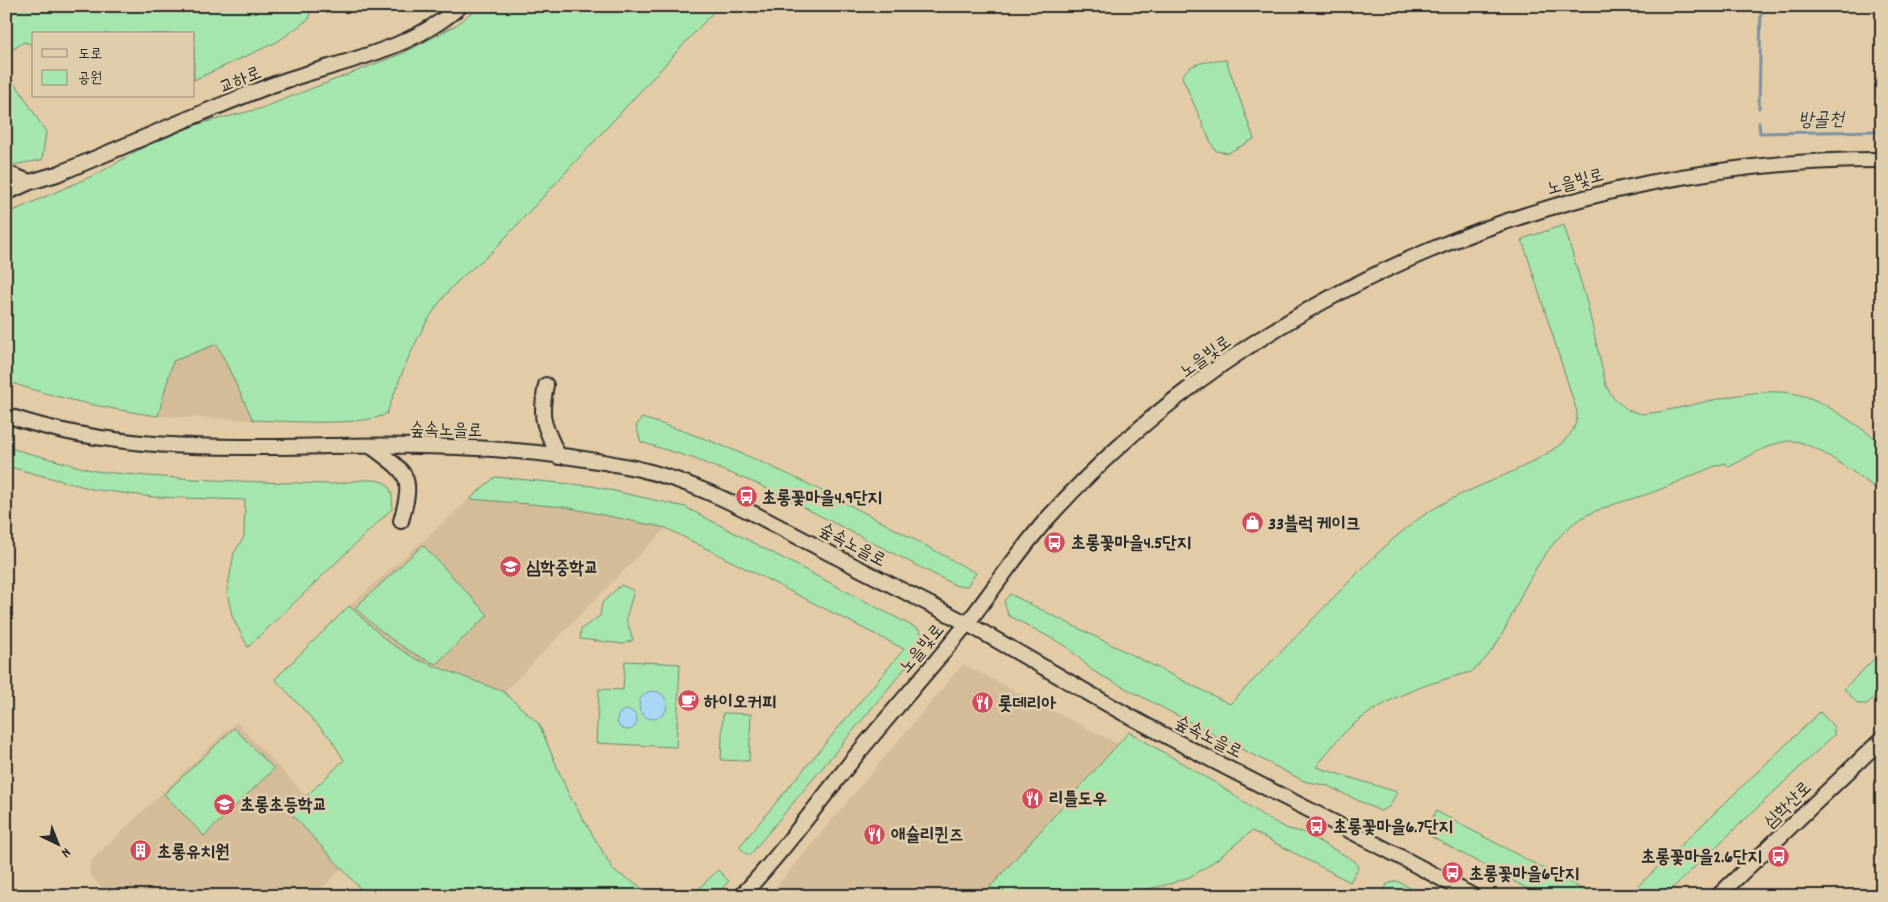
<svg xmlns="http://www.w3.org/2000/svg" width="1888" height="902" font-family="Dekko,'Poor Story',sans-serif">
  <rect width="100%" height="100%" fill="#e3cba6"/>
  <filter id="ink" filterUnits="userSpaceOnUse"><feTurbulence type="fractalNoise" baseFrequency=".02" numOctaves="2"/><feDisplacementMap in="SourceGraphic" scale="10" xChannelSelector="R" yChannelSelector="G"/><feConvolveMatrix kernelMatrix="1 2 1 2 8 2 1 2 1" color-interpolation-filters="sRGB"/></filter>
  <g filter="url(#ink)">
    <!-- built -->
    <path fill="#d5bc99" d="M218,344L253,420L158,416L173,361Z
      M470,499L565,507L607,513L666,528L504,692L416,659L387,641L349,606Z
      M963,664L1118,744L982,896H768Z
      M236,722L306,796L290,812L343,867L314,896H109L89,873L91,861Z"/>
    <!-- green -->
    <path fill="#a5e6af" stroke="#68886d" d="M6,6H309L310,18L277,42L194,80V34H34V45L24,42L6,54Z
      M479,6H719L493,251C480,263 464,274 452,287C420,323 403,369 387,413C370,427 279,421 253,420L217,344L173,361L158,416C107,409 55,398 6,381V214L99,173L161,137L202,123L259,109L406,52L458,24Z
      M1226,60L1254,139L1228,153L1216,151L1212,145L1182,77C1189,61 1209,62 1226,60Z
      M6,75L19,89L46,132L42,160L6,166Z
      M1564,225L1587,303L1606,386L1614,399L1628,410L1643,414C1695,409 1766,377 1815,400C1838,411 1860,428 1882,443V493C1864,480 1810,438 1789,441C1768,443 1747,458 1729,467L1725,463C1702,470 1681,481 1659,490C1635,499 1609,504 1587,515C1564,526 1543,555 1531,577C1512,609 1502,649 1471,672C1424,684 1378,700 1343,734C1333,744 1325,757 1316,767L1397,792L1389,807L1380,811L1328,786L1304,781L1205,730L1093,671L1066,646L1008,615L1004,601L1010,594L1230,704C1265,668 1301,632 1336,595C1367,564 1397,531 1435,508C1473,485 1524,472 1558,446C1569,438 1578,426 1577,412L1522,239Z
      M642,418C761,452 868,515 976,573L967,586H957L760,485L695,459L641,442L636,426Z
      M6,447L95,471L113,473C185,480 257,482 330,484C344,484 369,476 383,482C393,487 393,499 392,509L248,647L232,616L227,592L234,553L244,537L245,500L153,497L92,489L6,466Z
      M495,477L592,486L685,507L920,630L924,642L916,655L749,856L739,847L904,649L666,528L565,507L470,499Z
      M423,545L488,615L436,664C403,651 380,631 355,608Z
      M621,585L634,591L626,618L633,640L624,644L580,639L581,629L600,616L602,603Z
      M349,606L387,641L416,659L504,692L539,724L568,793L614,871L638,885L649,896H367L290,812L344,760L331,739L275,679Z
      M1882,651V690L1867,704H1858L1844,689Z
      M625,661L680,664L676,747L596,743L599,689L623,690Z
      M1820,712L1834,727V735L1664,896H1624L1633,891Z
      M723,713L751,714L749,761L721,760Z
      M234,728L274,769L204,836L164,794Z
      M1129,732L1219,785L1265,817L1288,829L1302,832L1355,861L1358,868L1350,882L1252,831C1231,847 1211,867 1187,878C1124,902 1049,896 982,896Z
      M1436,811L1591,894L1595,896H1541L1430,836L1427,829Z
      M718,870L729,881L715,896H691Z
      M1397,881L1425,896H1382L1387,884Z"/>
    <!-- water -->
    <path fill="#aad7f6" stroke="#7792a5" d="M639 705a14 14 0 1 1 28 0a14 14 0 1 1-28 0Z
      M617 720a10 10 0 1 1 20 0a10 10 0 1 1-20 0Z"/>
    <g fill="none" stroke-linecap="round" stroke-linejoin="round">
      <!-- stream -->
      <path stroke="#7792a5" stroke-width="3" d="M1759,108L1761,6
        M1759,123L1760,133L1882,131"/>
      <defs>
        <path id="tertiary" d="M6,173L30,182
          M6,193L30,182L57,174C129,145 200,112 272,85C335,62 408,53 460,6
          M546,385C539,421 544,425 559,457
          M6,415C109,451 221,448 328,446C429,444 535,447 635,468C710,485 769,523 837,557C879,579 922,600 964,622C1019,652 1073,685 1129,716C1242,778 1360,833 1473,896
          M372,447C408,474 414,475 401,521
          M741,896C784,851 820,800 859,752C895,708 933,666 969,621C995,587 1019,551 1047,519C1256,286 1571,159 1882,160
          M1718,896L1882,739"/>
      </defs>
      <!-- tertiary casing -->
      <use href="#tertiary" stroke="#2b2b2b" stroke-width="18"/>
      <!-- tertiary -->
      <use href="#tertiary" stroke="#e0cdab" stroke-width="14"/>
    </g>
  </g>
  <!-- icons -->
  <defs>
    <symbol id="bus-disc" viewBox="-11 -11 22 22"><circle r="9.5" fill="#d1495b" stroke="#e0cdab"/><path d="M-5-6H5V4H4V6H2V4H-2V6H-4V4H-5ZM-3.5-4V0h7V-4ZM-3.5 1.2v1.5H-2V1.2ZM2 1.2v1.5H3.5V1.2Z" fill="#fff"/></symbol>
    <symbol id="shop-disc" viewBox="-11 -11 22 22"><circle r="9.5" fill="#d1495b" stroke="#e0cdab"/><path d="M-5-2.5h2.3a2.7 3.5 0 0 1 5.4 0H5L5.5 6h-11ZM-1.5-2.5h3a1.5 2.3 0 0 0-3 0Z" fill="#fff"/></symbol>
    <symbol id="school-disc" viewBox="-11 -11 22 22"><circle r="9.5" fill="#d1495b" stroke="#e0cdab"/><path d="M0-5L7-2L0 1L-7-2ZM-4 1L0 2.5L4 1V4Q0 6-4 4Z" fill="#fff"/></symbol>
    <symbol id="cafe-disc" viewBox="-11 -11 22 22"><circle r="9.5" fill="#d1495b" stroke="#e0cdab"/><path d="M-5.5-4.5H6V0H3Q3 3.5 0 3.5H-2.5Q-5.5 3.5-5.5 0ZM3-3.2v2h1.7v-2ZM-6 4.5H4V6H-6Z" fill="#fff"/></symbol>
    <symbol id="restaurant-disc" viewBox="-11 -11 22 22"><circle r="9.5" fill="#d1495b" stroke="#e0cdab"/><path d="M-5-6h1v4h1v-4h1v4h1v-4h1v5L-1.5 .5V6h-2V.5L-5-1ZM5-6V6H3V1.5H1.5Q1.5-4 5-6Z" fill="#fff"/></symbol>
    <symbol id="building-disc" viewBox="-11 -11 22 22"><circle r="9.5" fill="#d1495b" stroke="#e0cdab"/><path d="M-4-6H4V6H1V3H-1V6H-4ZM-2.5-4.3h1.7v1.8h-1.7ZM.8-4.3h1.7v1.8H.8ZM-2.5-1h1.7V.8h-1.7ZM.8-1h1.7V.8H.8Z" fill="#fff"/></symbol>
  </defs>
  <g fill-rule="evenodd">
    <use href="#bus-disc" x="734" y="484" width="25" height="25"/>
    <use href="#shop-disc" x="1240" y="510" width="25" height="25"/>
    <use href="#bus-disc" x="1042" y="530" width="25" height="25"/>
    <use href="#school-disc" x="498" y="554" width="25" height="25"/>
    <use href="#cafe-disc" x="676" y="688" width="25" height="25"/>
    <use href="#restaurant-disc" x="970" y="690" width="25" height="25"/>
    <use href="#restaurant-disc" x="1020" y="786" width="25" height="25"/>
    <use href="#school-disc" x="212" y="792" width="25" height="25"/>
    <use href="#bus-disc" x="1304" y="814" width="25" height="25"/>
    <use href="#restaurant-disc" x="862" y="822" width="25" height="25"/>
    <use href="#building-disc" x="128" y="838" width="25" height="25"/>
    <use href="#bus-disc" x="1766" y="844" width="25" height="25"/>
    <use href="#bus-disc" x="1440" y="860" width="25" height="25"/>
  </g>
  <g text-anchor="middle" stroke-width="5" stroke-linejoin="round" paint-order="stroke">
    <!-- street labels -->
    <g font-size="18" fill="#2b2b2b" stroke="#e0cdab">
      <text transform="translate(240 79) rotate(-22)" y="6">교하로</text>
      <text transform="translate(1575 181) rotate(-15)" y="6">노을빛로</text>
      <text transform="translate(1205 356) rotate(-36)" y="6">노을빛로</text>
      <text transform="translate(446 429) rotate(1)" y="6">숲속노을로</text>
      <text transform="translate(853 544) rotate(28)" y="6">숲속노을로</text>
      <text transform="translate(921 648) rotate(-50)" y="6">노을빛로</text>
      <text transform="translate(1209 736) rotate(27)" y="6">숲속노을로</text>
      <text transform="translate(1787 804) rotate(-44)" y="6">심학산로</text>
    </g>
    <!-- poi labels -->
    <g font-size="18" font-weight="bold" fill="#2b2b2b" stroke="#e0cdab" text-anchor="start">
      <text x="762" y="503">초롱꽃마을4.9단지</text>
      <text x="1268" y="529">33블럭 케이크</text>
      <text x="1071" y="548">초롱꽃마을4.5단지</text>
      <text x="526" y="573">심학중학교</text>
      <text x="704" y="707">하이오커피</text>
      <text x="998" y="709">롯데리아</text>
      <text x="1049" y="804">리틀도우</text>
      <text x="240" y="810">초롱초등학교</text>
      <text x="1333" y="832">초롱꽃마을6.7단지</text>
      <text x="891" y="840">애슐리퀸즈</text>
      <text x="157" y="857">초롱유치원</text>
      <text x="1762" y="862" text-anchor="end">초롱꽃마을2.6단지</text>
      <text x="1469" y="879">초롱꽃마을6단지</text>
    </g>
    <!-- water labels -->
    <g font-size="19" font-style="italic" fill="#383c3f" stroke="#e0cdab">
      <text transform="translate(1821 118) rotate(-1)" y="7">방골천</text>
    </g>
  </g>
  <!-- margin -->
  <rect width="1888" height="902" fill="none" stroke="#e0cdab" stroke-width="25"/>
  <rect x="12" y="12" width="1863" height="877" fill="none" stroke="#2b2b2b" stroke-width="2" filter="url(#ink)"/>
  <!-- legend -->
  <rect x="32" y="32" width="162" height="65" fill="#e0cdab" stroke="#988c78"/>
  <rect x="42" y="49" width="25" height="8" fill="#e0cdab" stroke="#988c78"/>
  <text x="78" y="58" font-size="15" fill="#2b2b2b">도로</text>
  <rect x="42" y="70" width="25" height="15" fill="#a5e6af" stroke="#988c78"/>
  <text x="78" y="82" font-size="15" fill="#2b2b2b">공원</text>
  <!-- north arrow -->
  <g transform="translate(58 844) rotate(137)" stroke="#e0cdab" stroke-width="4" paint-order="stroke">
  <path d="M0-4L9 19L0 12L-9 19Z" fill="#2b2b2b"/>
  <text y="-8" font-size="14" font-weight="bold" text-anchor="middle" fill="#2b2b2b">N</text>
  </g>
</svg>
